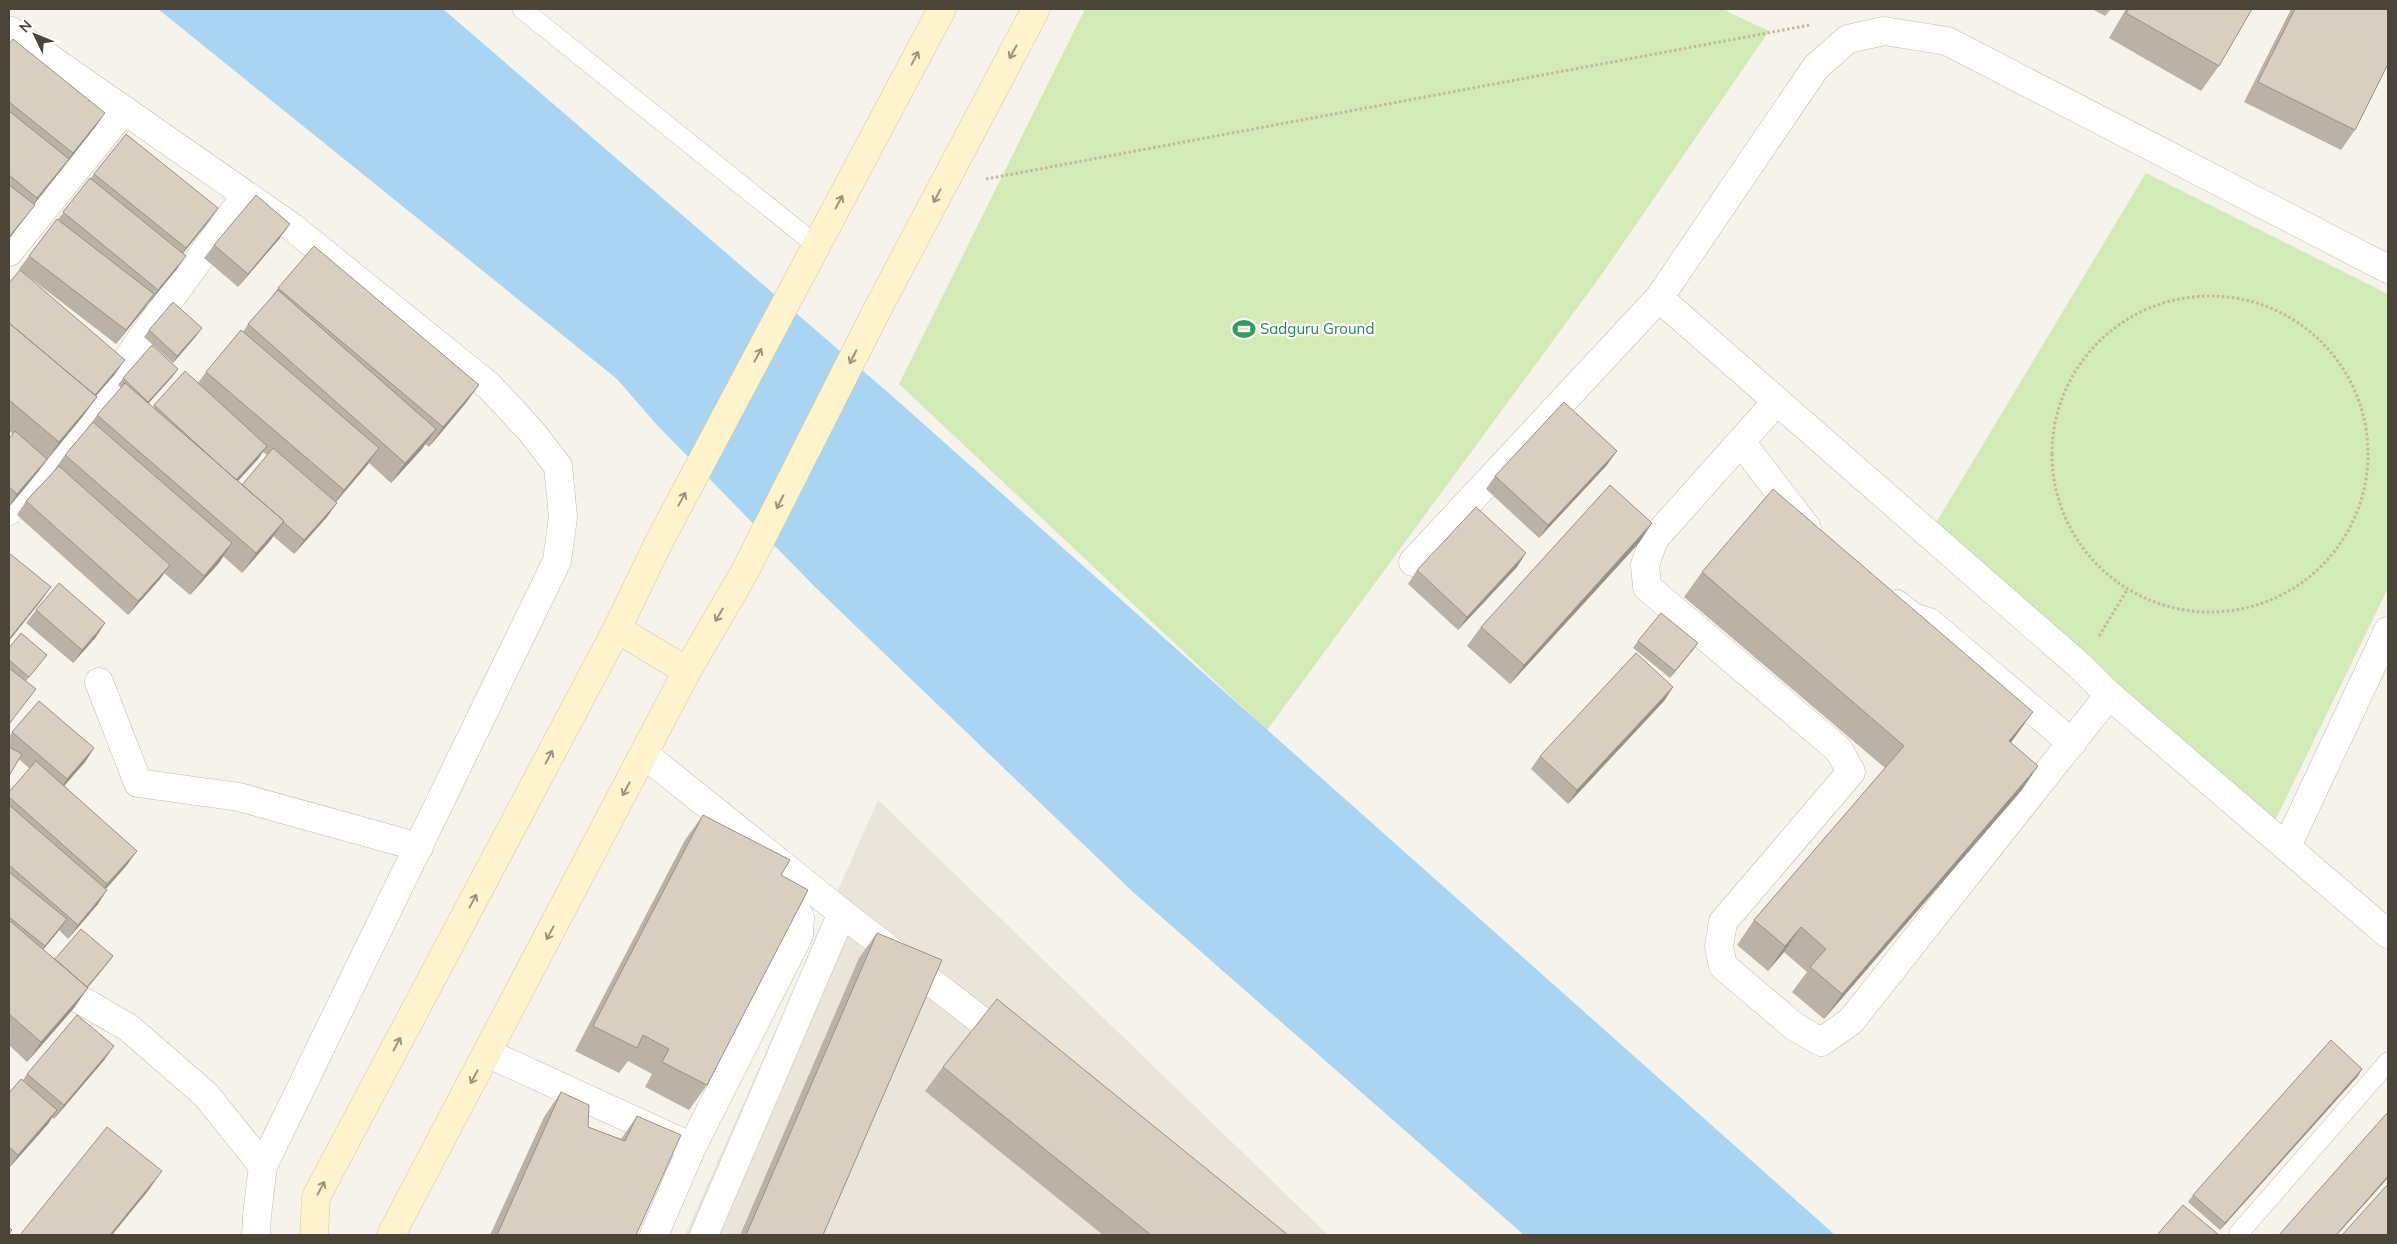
<svg xmlns="http://www.w3.org/2000/svg" width="2397" height="1244" font-family="Mulish,sans-serif">
  <rect width="100%" height="100%" fill="#f6f3ec"/>
  <!-- residential -->
  <path fill="#eae5da" d="M878,800L1328,1235H685Z"/>
  <!-- green -->
  <path fill="#d2eab5" d="M1085,9H1722L1769,31L1602,274L1267,730L899,384Z
    M2146,173L2388,294V588L2269,833L1927,538Z"/>
  <!-- water -->
  <path fill="#a9d4f2" d="M158,9H443L891,395L1835,1235H1524L1133,892L815,587L657,425L617,379Z"/>
  <g fill="none" stroke-linecap="round" stroke-linejoin="round">
    <defs>
      <path id="lane" d="M522,9L816,245
        M2239,1233L2388,1062"/>
      <path id="street" d="M9,30L292,227L489,386L530,430L558,466L563,517L557,561L263,1166L257,1215L256,1235
        M9,252L124,110
        M1659,298L2080,666L2109,695L2388,934
        M1777,401L1654,539L1645,565L1647,587L1839,750L1851,772L1723,922L1719,947L1723,966L1795,1027L1821,1042L1851,1021L2109,695
        M1741,442L1807,528
        M9,511L75,438L141,339L246,195
        M1413,562L1659,298L1816,67L1848,39L1884,31L1947,41L2388,269
        M1897,604L1913,617L1929,622L2072,743
        M99,682L138,783L239,797L419,847
        M644,754L842,913L1010,1043
        M2287,846L2388,631
        M9,954L50,982L129,1028L206,1095L263,1166
        M487,1053L692,1147L654,1235
        M692,1147L799,935L800,917L782,888L775,883
        M704,1235L842,913"/>
      <path id="secondary" d="M617,629L687,671
        M314,1235L316,1197L617,629L659,542L942,9
        M391,1235L687,671L744,573L875,314L1036,9"/>
    </defs>
    <!-- lane casing -->
    <use href="#lane" stroke="#c2bbae" stroke-width="20"/>
    <!-- street casing -->
    <use href="#street" stroke="#c2bbae" stroke-width="29"/>
    <!-- secondary casing -->
    <use href="#secondary" stroke="#d6c79b" stroke-width="29"/>
    <!-- path -->
    <path stroke="#c4b79f" stroke-width="3" stroke-dasharray="2.5 2.5" stroke-linecap="butt" d="M986,179L1810,25
      M2052 454a158 158 0 1 1 316 0a158 158 0 1 1-316 0Z
      M2099,636L2127,590"/>
    <!-- lane -->
    <use href="#lane" stroke="#fff" stroke-width="19"/>
    <!-- street -->
    <use href="#street" stroke="#fff" stroke-width="28"/>
    <!-- secondary -->
    <use href="#secondary" stroke="#fff3cd" stroke-width="28"/>
  </g>
  <!-- wall -->
  <path fill="#bab2a6" fill-rule="evenodd" d="M2092,9H2111L2105,16Z
    M2126,9H2252L2219,66L2201,91L2109,38Z
    M2291,9H2388L2355,130L2341,150L2244,102Z
    M9,44L96,126L34,204L35,205L25,218L9,239Z
    M94,174L209,221L183,253L177,269L149,303H148L116,344L25,274L115,374L96,396L97,397L83,416L47,460L38,472L9,507V439L13,434L9,431V283L20,270L19,269L29,256Z
    M280,238L238,287L204,258L214,245Z
    M278,288L479,385L465,404L429,447L425,444L422,449L391,483L369,463L335,503L327,517L294,554L273,536L242,573L223,556L219,563L190,595L164,573L160,579L128,615L17,515L26,501L52,473L65,455L87,429L97,415L121,388L118,385L123,378L173,376L148,404L153,408L154,405L198,383L206,372L243,332L248,324L271,298ZM263,452L267,455L242,485L238,481L258,459Z
    M149,330L197,335L173,363L144,337Z
    M1607,465L1539,538L1486,489L1495,476Z
    M1652,523L1639,543L1510,684L1467,646L1481,627Z
    M1517,567L1458,630L1408,584L1417,570Z
    M1702,572L2015,737L2011,743L2038,766L2021,791L1824,1019L1792,992L1807,972L1784,952L1768,971L1737,945L1754,920L1885,768L1684,597Z
    M36,610L96,637L73,663L26,623Z
    M1638,641L1698,643L1670,678L1633,648Z
    M9,648L47,655L26,681L36,689L9,724Z
    M1673,687L1664,701L1568,804L1531,769L1540,756Z
    M12,732L94,748L85,762L64,786L127,865L105,889L98,904L68,939L59,930L43,950L55,959L113,956L87,988L74,1008L27,1062L9,1045V792L30,769L19,759L9,776V737Z
    M703,815L781,875L707,1085L689,1110L645,1087L652,1074L628,1061L619,1073L575,1051L685,840Z
    M877,933L823,1235H740L859,958Z
    M105,1059L54,1119L52,1117L48,1124L9,1168V1093L23,1080L27,1074Z
    M943,1067L1288,1235H1103L925,1091Z
    M2358,1076L2220,1230L2188,1202L2193,1195Z
    M561,1092L588,1127L621,1139L637,1116L636,1235H490L544,1117Z"/>
  <!-- shaded-wall -->
  <path fill="#979187" d="M105,113L96,126L59,173L28,212L37,198Z
    M35,205L25,218L9,239V237Z
    M218,208L209,221L176,262L186,248Z
    M290,224L280,238L238,287L248,274Z
    M186,256L177,269L149,303L158,290Z
    M154,294L145,308L116,344L126,330Z
    M202,328L197,335L173,363L177,356Z
    M125,360L115,374L84,410L94,396Z
    M178,369L173,376L143,409L148,402Z
    M479,385L465,404L429,447L443,427Z
    M97,397L83,416L47,460L38,472L9,507L17,494L46,461L59,442Z
    M436,429L422,449L391,483L405,463Z
    M267,446L258,459L227,493L236,480Z
    M379,448L365,468L330,509L344,490Z
    M1617,451L1607,465L1539,538L1548,525Z
    M337,503L327,517L294,554L304,540Z
    M284,521L270,541L242,573L256,553Z
    M1652,523L1639,543L1510,684L1524,665Z
    M232,543L219,563L190,595L204,576Z
    M1526,553L1517,567L1458,630L1467,617Z
    M170,565L160,579L128,615L138,601Z
    M51,587L41,601L9,641V639Z
    M105,623L96,637L73,663L82,650Z
    M1698,643L1693,650L1670,678L1675,671Z
    M1673,687L1664,701L1568,804L1577,790Z
    M2033,712L2015,737L1991,766L2009,741Z
    M94,748L85,762L58,793L67,779Z
    M2038,766L2021,791L1824,1019L1842,994Z
    M137,851L127,865L98,898L107,884Z
    M107,890L98,904L68,939L78,925Z
    M67,919L57,933L35,959L45,946Z
    M1801,927L1784,952L1768,971L1785,946Z
    M113,956L108,963L81,996L86,989Z
    M88,988L74,1008L27,1062L41,1042Z
    M114,1046L105,1059L54,1119L64,1105Z
    M2362,1069L2358,1076L2220,1230L2225,1223Z
    M57,1110L48,1124L9,1168L18,1155Z
    M162,1171L148,1191L112,1235H110Z
    M2388,1176V1178L2337,1235H2336Z"/>
  <!-- building -->
  <path fill="#d8cfc1" stroke="#979187" d="M2129,9H2252L2219,66L2126,13Z
    M2295,9H2388V64L2355,130L2258,82Z
    M13,39L105,113L73,153L9,102V44Z
    M9,111L69,159L37,198L9,175Z
    M126,134L218,208L186,248L94,174Z
    M90,178L186,256L158,290L63,212Z
    M9,185L35,205L9,237Z
    M256,195L290,224L248,274L214,245Z
    M57,219L154,294L126,330L29,256Z
    M314,246L479,385L443,427L278,288Z
    M20,270L125,360L95,395L9,323V283Z
    M278,290L436,429L405,463L248,324Z
    M173,302L202,328L177,356L149,330Z
    M9,323L97,397L59,442L9,400Z
    M241,330L379,448L344,490L206,372Z
    M152,345L178,369L148,402L123,378Z
    M185,371L267,446L236,480L154,405Z
    M125,383L284,521L256,553L97,415Z
    M1564,402L1617,451L1548,525L1495,476Z
    M93,422L232,543L204,576L65,455Z
    M15,431L47,459L17,494L9,487V439Z
    M273,448L337,503L304,540L283,522L284,521L242,485Z
    M59,466L170,565L138,601L26,501Z
    M1610,485L1652,523L1524,665L1481,627Z
    M1773,489L2033,712L2009,741L2038,766L1842,994L1810,967L1826,949L1801,927L1785,946L1754,920L1904,746L1702,572Z
    M1476,507L1526,553L1467,617L1417,570Z
    M9,553L51,587L9,639Z
    M59,583L105,623L82,650L36,610Z
    M1661,613L1698,643L1675,671L1638,641Z
    M21,633L47,655L29,677L9,660V648Z
    M1636,653L1673,687L1577,790L1540,756Z
    M9,668L36,689L9,724Z
    M39,701L94,748L67,779L12,732Z
    M9,747L22,754L9,776Z
    M36,761L137,851L107,884L9,797V792Z
    M9,805L107,890L78,925L9,865Z
    M703,815L790,860L781,875L808,890L707,1085L662,1062L669,1049L643,1035L637,1048L593,1026Z
    M9,872L67,919L45,946L9,917Z
    M9,920L88,988L41,1042L9,1014Z
    M81,929L113,956L87,987L55,959Z
    M877,933L942,960L823,1235H746Z
    M997,999L1288,1235H1151L943,1067Z
    M77,1015L114,1046L64,1105L27,1074Z
    M2331,1040L2362,1069L2225,1223L2193,1195Z
    M21,1079L57,1110L18,1155L9,1147V1093Z
    M561,1092L589,1105L588,1127L625,1141L637,1116L681,1135L636,1235H497Z
    M2388,1112V1176L2336,1235H2279Z
    M107,1127L162,1171L110,1235H20Z
    M2388,1184V1235H2342Z
    M2183,1205L2219,1235H2157Z
    M9,1227L12,1230L9,1234Z"/>
  <!-- one-way arrows -->
  <defs><path id="oneway-shaft" d="M-6 0H5M1.5-3L5.5 0L1.5 3" fill="none" stroke-width="1.6" stroke-linecap="round" stroke-linejoin="round" transform="scale(1.25)"/></defs>
  <g stroke="#9c937c">
    <use href="#oneway-shaft" transform="translate(1013 52) rotate(118)"/>
    <use href="#oneway-shaft" transform="translate(915 58) rotate(-62)"/>
    <use href="#oneway-shaft" transform="translate(937 196) rotate(118)"/>
    <use href="#oneway-shaft" transform="translate(839 202) rotate(-62)"/>
    <use href="#oneway-shaft" transform="translate(758 355) rotate(-62)"/>
    <use href="#oneway-shaft" transform="translate(853 357) rotate(117)"/>
    <use href="#oneway-shaft" transform="translate(682 499) rotate(-62)"/>
    <use href="#oneway-shaft" transform="translate(780 502) rotate(117)"/>
    <use href="#oneway-shaft" transform="translate(719 615) rotate(120)"/>
    <use href="#oneway-shaft" transform="translate(549 757) rotate(-62)"/>
    <use href="#oneway-shaft" transform="translate(626 789) rotate(118)"/>
    <use href="#oneway-shaft" transform="translate(473 901) rotate(-62)"/>
    <use href="#oneway-shaft" transform="translate(550 933) rotate(118)"/>
    <use href="#oneway-shaft" transform="translate(397 1044) rotate(-62)"/>
    <use href="#oneway-shaft" transform="translate(474 1077) rotate(118)"/>
    <use href="#oneway-shaft" transform="translate(321 1188) rotate(-62)"/>
  </g>
  <!-- icons -->
  <defs>
    <symbol id="stadium-bare" viewBox="-9 -9 18 18"><path d="M0-5a6.5 5 0 1 0 0 10a6.5 5 0 1 0 0-10ZM-3.5-1.8h7v3.6h-7Z" fill="#2e9e5b" stroke="#fff" stroke-width="2.5" paint-order="stroke"/></symbol>
  </defs>
  <g fill-rule="evenodd">
    <use href="#stadium-bare" x="1228" y="313" width="32" height="32"/>
  </g>
  <g text-anchor="middle" stroke-width="4.5" stroke-linejoin="round" paint-order="stroke">
    <!-- leisure labels -->
    <g font-size="15" fill="#27864d" stroke="#fff" text-anchor="start">
      <text x="1260" y="334">Sadguru Ground</text>
    </g>
  </g>
  <!-- border -->
  <rect width="2397" height="1244" fill="none" stroke="#4b4439" stroke-width="20"/>
  <!-- north arrow -->
  <g transform="translate(35 35) rotate(313)" stroke="#ffffff" stroke-width="4" paint-order="stroke">
  <path d="M0-4L9 19L0 12L-9 19Z" fill="#4b4439"/>
  <text y="-8" font-size="14" font-weight="bold" text-anchor="middle" fill="#4b4439">N</text>
  </g>
</svg>
